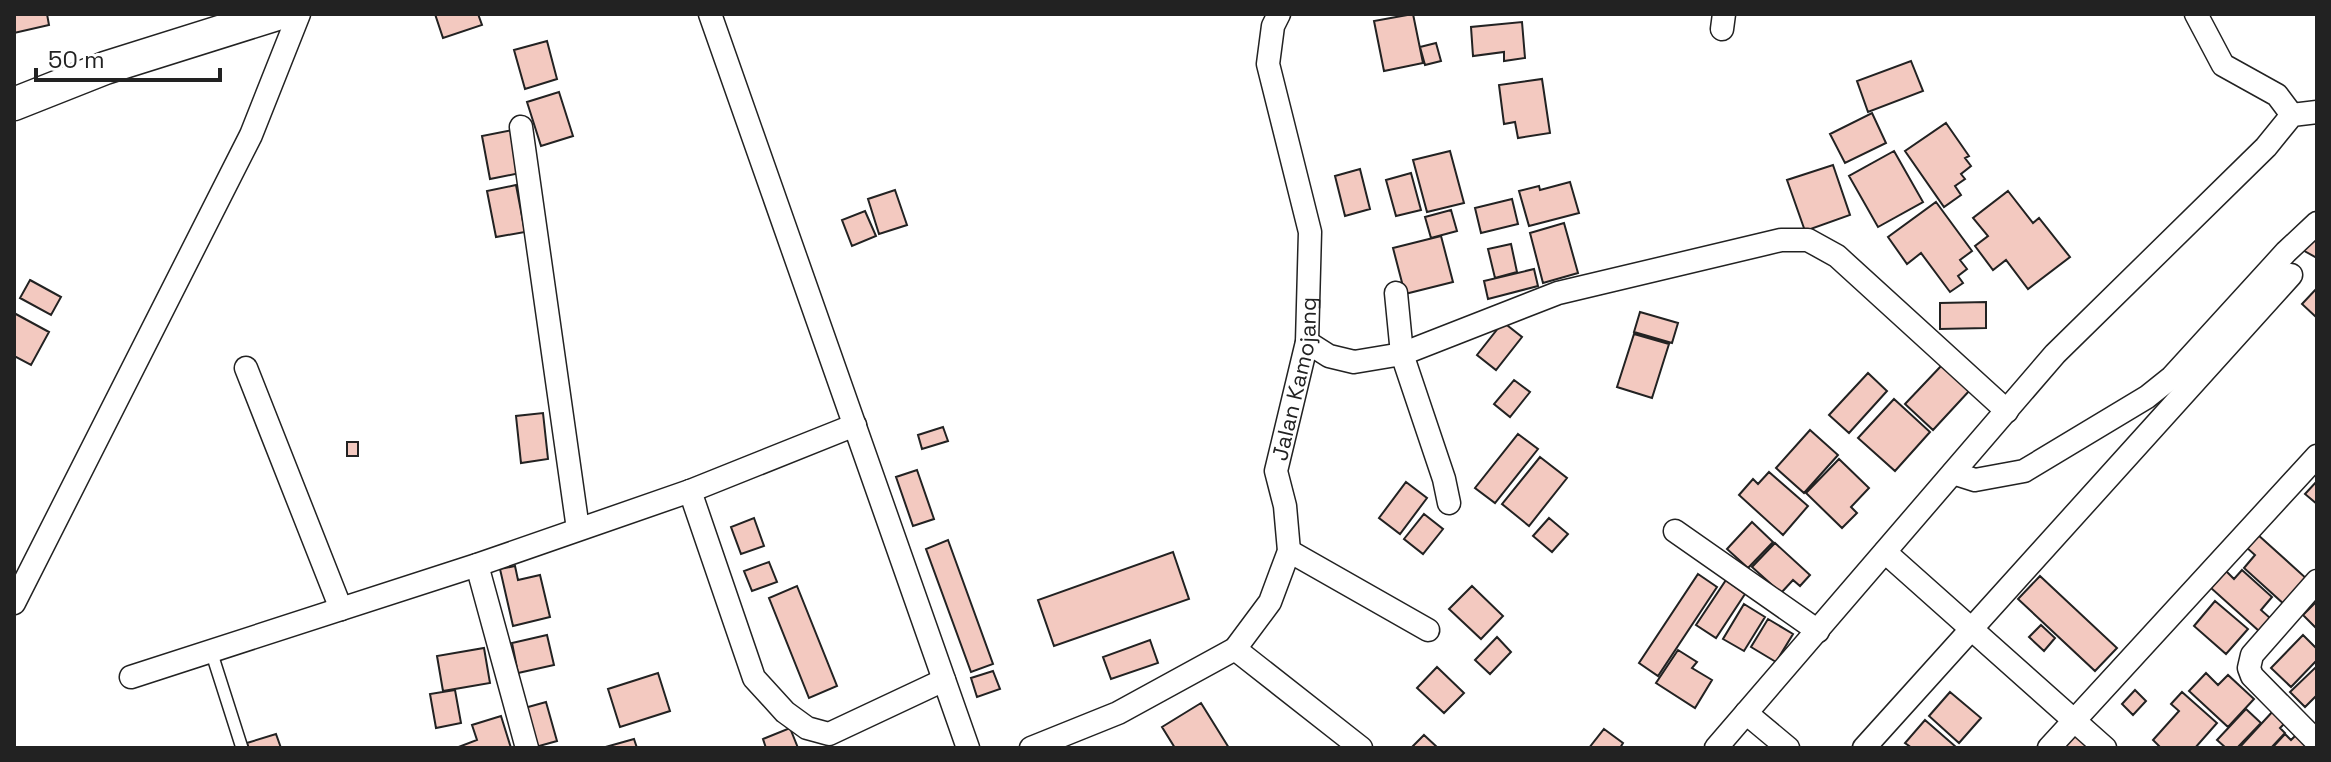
<svg xmlns="http://www.w3.org/2000/svg" width="2331" height="762" font-family="'Space Grotesk',sans-serif">
  <rect width="100%" height="100%" fill="#fff"/>
  <!-- building -->
  <path fill="#f3c9c0" stroke="#222" stroke-width="2" d="M14,14H47L49,25L14,33Z
    M435,14H478L482,25L443,38Z
    M1413,14L1423,63L1384,71L1374,21Z
    M1522,22L1525,58L1504,61V52L1473,56L1471,27Z
    M547,41L557,79L525,89L514,50Z
    M1436,43L1441,61L1425,65L1420,47Z
    M1911,61L1923,91L1868,112L1857,81Z
    M1542,79L1550,133L1518,138L1515,122L1504,124L1499,85Z
    M559,92L573,136L541,146L527,102Z
    M1872,113L1886,143L1845,163L1830,134Z
    M1946,123L1969,156L1965,158L1971,166L1961,174L1965,179L1955,186L1961,195L1944,207L1905,151Z
    M513,130L520,173L490,179L482,136Z
    M1450,151L1464,203L1427,212L1413,160Z
    M1894,151L1923,202L1878,227L1849,176Z
    M1833,165L1850,215L1805,231L1787,180Z
    M1360,169L1370,209L1345,216L1335,176Z
    M1411,173L1421,210L1396,216L1386,180Z
    M1570,182L1579,213L1529,226L1519,191L1539,186L1540,190Z
    M516,185L525,232L496,237L487,191Z
    M895,190L907,225L879,234L868,199Z
    M2008,191L2033,223L2039,218L2070,257L2028,289L2006,260L1993,270L1975,246L1988,236L1973,218Z
    M1512,199L1518,224L1481,233L1475,208Z
    M1936,202L1972,251L1960,260L1967,269L1958,276L1963,283L1950,292L1921,253L1907,264L1888,237Z
    M1451,210L1457,231L1431,238L1425,217Z
    M865,211L876,236L852,246L842,220Z
    M1564,223L1578,273L1543,283L1530,233Z
    M1441,236L1453,282L1405,294L1393,248Z
    M2317,236V258L2299,248Z
    M1511,244L1517,272L1495,278L1488,249Z
    M1534,269L1538,286L1488,299L1484,281Z
    M30,280L61,297L51,315L20,298Z
    M2317,288V318L2302,304Z
    M1986,302V328L1940,329V303Z
    M1640,312L1678,323L1672,343L1634,332Z
    M14,313L49,332L31,365L14,356Z
    M1503,322L1522,337L1496,370L1477,355Z
    M1634,334L1669,344L1652,398L1617,387Z
    M1942,365L1970,390L1933,430L1905,404Z
    M1868,373L1887,391L1849,433L1829,415Z
    M1514,380L1530,392L1510,417L1494,404Z
    M1894,399L1930,432L1895,471L1858,438Z
    M543,413L548,459L521,463L516,416Z
    M943,427L948,441L922,449L918,435Z
    M1810,430L1838,455L1804,493L1776,468Z
    M1518,434L1538,449L1495,503L1475,488Z
    M347,442H358V456H347Z
    M1540,457L1567,478L1529,526L1502,504Z
    M1839,459L1869,488L1851,507L1857,513L1842,528L1806,493Z
    M917,470L934,519L913,526L896,477Z
    M1769,472L1808,506L1783,535L1739,495L1753,479L1758,484Z
    M2317,481V504L2305,494Z
    M1406,482L1427,498L1400,534L1379,518Z
    M1424,514L1443,529L1423,554L1404,539Z
    M754,518L764,546L741,554L731,527Z
    M1549,518L1568,534L1552,552L1533,536Z
    M1752,522L1773,542L1748,568L1727,549Z
    M2257,534L2308,580L2285,605L2244,568L2255,555L2246,547Z
    M948,540L993,664L971,672L926,549Z
    M1775,543L1810,575L1800,586L1793,580L1781,593L1752,567Z
    M1173,552L1189,599L1054,646L1038,600Z
    M769,562L777,582L752,591L744,571Z
    M515,566L518,580L540,575L550,617L513,626L500,569Z
    M2242,570L2272,597L2261,610L2270,618L2259,631L2211,588L2226,571L2234,579Z
    M1698,574L1717,587L1658,676L1639,663Z
    M2040,576L2117,648L2095,671L2018,599Z
    M1726,580L1745,594L1716,638L1696,625Z
    M797,586L837,686L809,698L769,598Z
    M1472,586L1503,616L1481,639L1449,609Z
    M2215,601L2248,629L2226,654L2194,626Z
    M2317,601V629L2303,615Z
    M1744,604L1765,617L1744,651L1723,639Z
    M1768,619L1793,634L1776,662L1751,647Z
    M2041,625L2055,638L2044,651L2029,637Z
    M547,635L554,665L518,673L512,643Z
    M2303,635L2317,649V660L2291,687L2271,668Z
    M1497,637L1511,652L1490,674L1475,660Z
    M1150,640L1158,663L1111,679L1103,657Z
    M484,648L490,683L443,691L437,656Z
    M1678,650L1697,662L1692,668L1712,680L1695,708L1656,683Z
    M2317,666V695L2305,707L2290,692Z
    M1437,667L1464,693L1444,713L1417,688Z
    M993,671L1000,689L977,697L971,678Z
    M658,673L670,711L620,727L608,689Z
    M2206,673L2218,685L2228,675L2254,699L2228,727L2189,691Z
    M455,690L461,723L436,728L430,694Z
    M2135,690L2146,701L2133,715L2122,704Z
    M1950,692L1981,718L1959,743L1929,716Z
    M2182,692L2217,723L2195,748H2161L2153,740L2179,711L2171,704Z
    M546,702L557,741L532,748L521,709Z
    M1201,703L1229,748H1175L1162,727Z
    M2246,709L2261,723L2237,748H2226L2217,740Z
    M2274,710L2287,721L2280,728L2285,733L2271,748H2239Z
    M501,716L511,748H456L477,740L472,725Z
    M1925,720L1956,747L1955,748H1912L1905,743Z
    M790,728L798,748H766L763,739Z
    M1604,729L1623,743L1620,748H1589Z
    M2075,731L2092,748H2058Z
    M2298,733L2309,748H2272L2285,734L2291,740Z
    M276,734L281,748H249L247,743Z
    M1424,735L1438,748H1411Z
    M634,739L637,748H602Z"/>
  <g fill="none" stroke-linecap="round" stroke-linejoin="round">
    <defs>
      <path id="service" d="M211,651L242,748"/>
      <g id="minor">
        <path d="M710,14L968,748"/>
        <path d="M2196,14L2223,65L2277,95L2292,115"/>
        <path d="M1722,29L1724,14"/>
        <path d="M521,127L578,529"/>
        <path d="M1396,293L1402,354L1444,479L1449,503"/>
        <path d="M1307,342L1329,356L1354,362L1402,354L1558,293L1781,240H1808L1837,256L2007,411"/>
        <path d="M246,368L341,609"/>
        <path d="M1953,473L1975,480L2024,471L2147,397L2172,377L2286,252L2317,223"/>
        <path d="M690,491L754,678L785,712L807,728L829,734L944,680"/>
        <path d="M1675,531L1818,631"/>
        <path d="M1289,551L1428,630"/>
        <path d="M1885,552L2105,748"/>
        <path d="M477,565L527,748"/>
        <path d="M2317,581L2252,655L2249,668L2252,676L2317,742"/>
        <path d="M14,603L251,135L299,14"/>
        <path d="M1235,649L1361,748"/>
        <path d="M131,677L477,565L690,491L855,425"/>
        <path d="M1746,713L1788,748"/>
        <path id="s1" d="M1031,748L1118,713L1235,649L1270,602L1289,551L1285,506L1276,471L1307,342L1310,232L1268,64L1273,26L1279,14"/>
        <path d="M1716,748L2055,354L2266,147L2292,115L2317,112"/>
        <path d="M1864,748L2291,275"/>
        <path d="M2049,748L2317,456"/>
      </g>
      <path id="secondary" d="M14,104L105,68L277,14"/>
    </defs>
    <!-- service casing -->
    <use href="#service" stroke="#222" stroke-width="14"/>
    <!-- minor casing -->
    <use href="#minor" stroke="#222" stroke-width="25"/>
    <!-- secondary casing -->
    <use href="#secondary" stroke="#222" stroke-width="35"/>
    <!-- service -->
    <use href="#service" stroke="#fff" stroke-width="11"/>
    <!-- minor -->
    <use href="#minor" stroke="#fff" stroke-width="22"/>
    <!-- secondary -->
    <use href="#secondary" stroke="#fff" stroke-width="32"/>
  </g>
  <g text-anchor="middle" stroke-width="6" stroke-linejoin="round" paint-order="stroke">
    <!-- street labels -->
    <g font-size="22" fill="#222" stroke="#fff">
      <text dy="8" stroke="none"><textPath href="#s1" startOffset="516">Jalan Kamojang</textPath></text>
    </g>
  </g>
  <!-- border -->
  <rect width="2331" height="762" fill="none" stroke="#222222" stroke-width="32"/>
  <!-- scale -->
  <path d="M36 68v12h184v-12" fill="none" stroke="#222222" stroke-width="4"/>
  <text x="48" y="68" font-size="24" fill="#222222" stroke="#ffffff" stroke-width="6" paint-order="stroke">50 m</text>
</svg>
